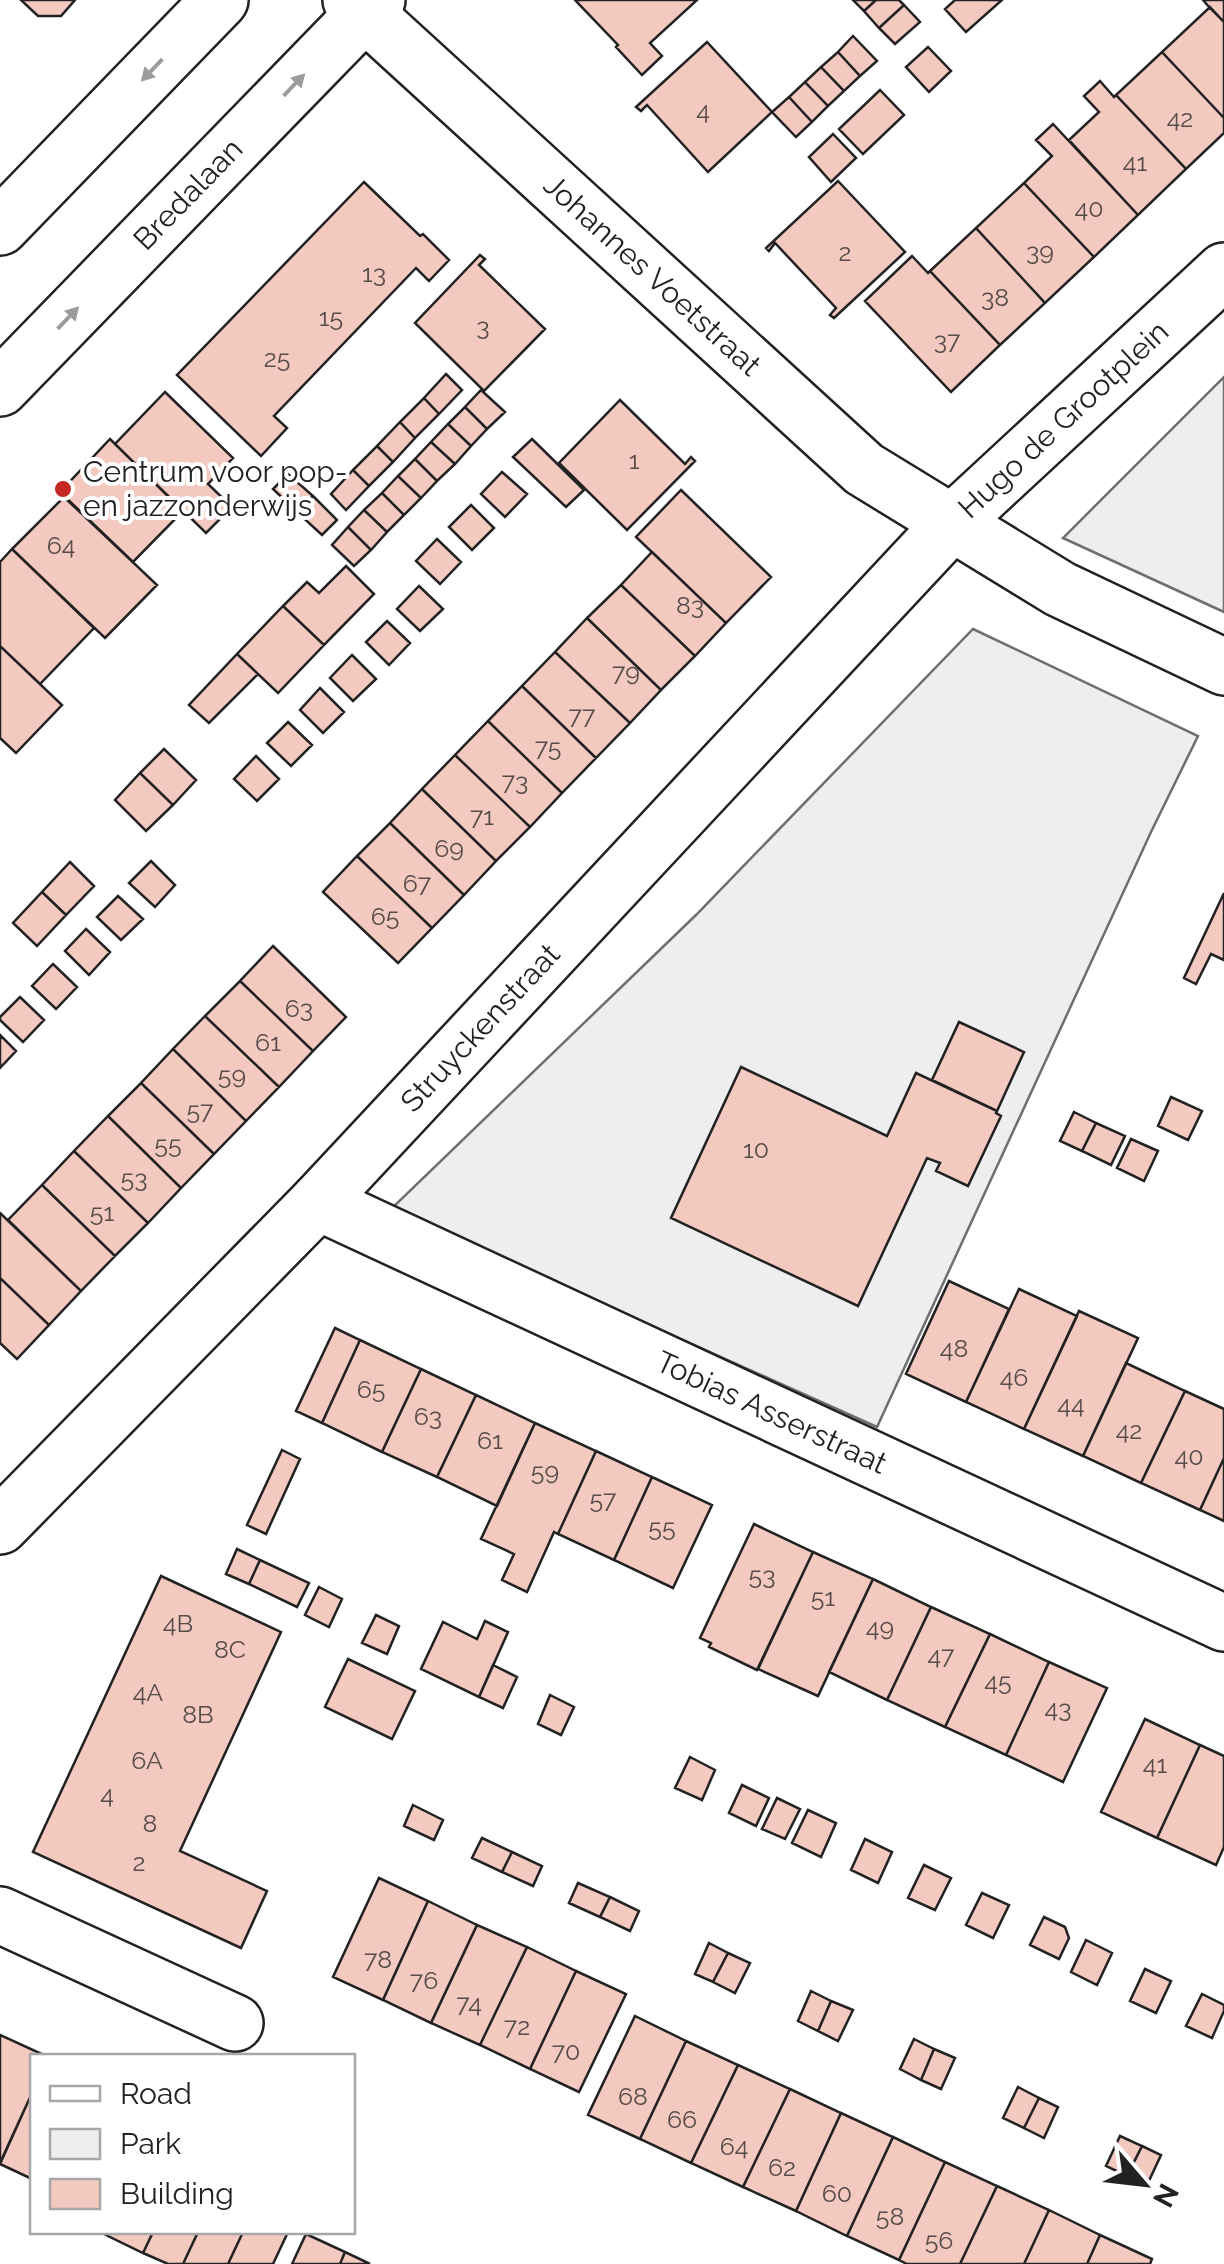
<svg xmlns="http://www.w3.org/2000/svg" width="1224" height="2264" font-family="Raleway,sans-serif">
  <rect width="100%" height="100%" fill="#fff"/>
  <!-- green -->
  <path fill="#eee" stroke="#6f6f6f" stroke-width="2.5" d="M1224,377V612L1063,538Z
    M973,629L1198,736L1151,832L877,1427L391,1209L696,915Z"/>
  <!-- building -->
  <path fill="#f3c9c0" stroke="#222" stroke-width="2.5" d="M21,0H75L61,16H38Z
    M575,0H697L650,43L662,56L642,75L616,47L618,45Z
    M853,0H876L864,11Z
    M876,0H899L904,5L879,28L864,11Z
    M955,0H1002L966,32L945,9Z
    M1203,0H1224V22L1209,7Z
    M904,5L920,22L895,44L879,28Z
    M1210,7L1224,22V118L1162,52Z
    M853,36L877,61L860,76L838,52Z
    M707,42L772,112L708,172L647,105L641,111L636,107Z
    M928,47L951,71L929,92L906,67Z
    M838,52L860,76L844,91L821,67Z
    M1162,52L1224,118V133L1186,169L1116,95Z
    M821,67L844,91L828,106L805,82Z
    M1100,81L1114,97L1116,95L1186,169L1138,215L1069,140L1099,112L1084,96Z
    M805,82L828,106L812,122L789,97Z
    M880,90L904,115L863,154L839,129Z
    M789,97L812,122L796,137L772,112Z
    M1053,124L1138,215L1094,257L1024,183L1052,156L1036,140Z
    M833,134L856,158L831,182L809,157Z
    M838,181L905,252L834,318L830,315L836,308L775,243L769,251L766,248Z
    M364,182L420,236L423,234L449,260L429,281L416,268L274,416L287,428L261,456L177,375Z
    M1024,183L1094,257L1045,303L976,228Z
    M976,228L1045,303L1000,345L930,271Z
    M480,255L485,259L479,265L545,329L484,391L415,323Z
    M912,256L928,273L930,271L1000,345L951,392L865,301Z
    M446,374L462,390L439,414L424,398Z
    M481,390L505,412L487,429L465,407Z
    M165,392L233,458L208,484L232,507L206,533L115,444Z
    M424,398L439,414L415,438L400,422Z
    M620,400L685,464L691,457L695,461L627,530L559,463Z
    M465,407L487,429L471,446L448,424Z
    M400,422L415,438L393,462L377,446Z
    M448,424L471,446L455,464L431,442Z
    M110,439L183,511L133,562L60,492Z
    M532,439L584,490L566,507L513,457Z
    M431,442L455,464L437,481L415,459Z
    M377,446L393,462L369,486L353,470Z
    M415,459L437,481L421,498L398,476Z
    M353,470L369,486L346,510L331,494Z
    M502,472L527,494L505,517L481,494Z
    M288,474L313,496L297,512L273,489Z
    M398,476L421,498L404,515L382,493Z
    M681,490L771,577L726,623L636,537Z
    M382,493L404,515L387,532L364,510Z
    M313,496L337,520L322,535L297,512Z
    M64,497L157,585L105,638L12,549Z
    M471,505L494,528L472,550L449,527Z
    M364,510L387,532L371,550L348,527Z
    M348,527L371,550L354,566L332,545Z
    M437,539L461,562L440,584L416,561Z
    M12,549L94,628L40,684L0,646V562Z
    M652,552L726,623L695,656L621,585Z
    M346,566L374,594L324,645L283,606L307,582L319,593Z
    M621,585L695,656L661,690L587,618Z
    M419,586L443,609L420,631L397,609Z
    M283,606L324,645L278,693L237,654Z
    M587,618L661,690L630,723L555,652Z
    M387,621L410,643L389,665L366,642Z
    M0,646L62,705L16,753L0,738Z
    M555,652L630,723L596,758L522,686Z
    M237,654L258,674L209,723L189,705Z
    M352,655L376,679L353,701L330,678Z
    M522,686L596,758L562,793L488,721Z
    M320,688L344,712L323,733L300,710Z
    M488,721L562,793L530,827L455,755Z
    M288,722L312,745L291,766L267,743Z
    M164,749L196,780L173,805L140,773Z
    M455,755L530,827L496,861L422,789Z
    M256,756L279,779L257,801L234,779Z
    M140,773L173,805L146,831L115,800Z
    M422,789L496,861L464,895L390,823Z
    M390,823L464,895L432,928L357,856Z
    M357,856L432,928L398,963L323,892Z
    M151,861L175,885L155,907L129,883Z
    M70,862L94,886L66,915L42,892Z
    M42,892L66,915L37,946L13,923Z
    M1224,893V960L1211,954L1196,984L1184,978Z
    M118,896L143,919L121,940L97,917Z
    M86,929L110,952L89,975L65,951Z
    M273,946L346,1017L313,1051L240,981Z
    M53,964L77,987L56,1009L32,986Z
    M240,981L313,1051L279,1087L205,1016Z
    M20,997L44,1020L23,1042L0,1020V1017Z
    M205,1016L279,1087L246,1121L173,1049Z
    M959,1022L1024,1052L997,1111L932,1080Z
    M0,1035L16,1051L0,1068Z
    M173,1049L246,1121L214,1154L141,1083Z
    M741,1067L887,1136L916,1073L997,1111L996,1113L1001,1116L968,1186L936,1171L940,1163L927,1158L858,1306L671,1218Z
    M141,1083L214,1154L181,1188L108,1116Z
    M1171,1097L1202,1111L1188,1140L1158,1126Z
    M1074,1112L1096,1123L1082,1151L1060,1141Z
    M108,1116L181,1188L148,1223L74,1151Z
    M1096,1123L1125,1136L1111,1165L1082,1151Z
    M1131,1139L1158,1151L1144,1181L1117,1168Z
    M74,1151L148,1223L115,1256L42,1185Z
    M42,1185L115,1256L81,1291L8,1220Z
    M0,1213L81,1291L49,1325L0,1278Z
    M0,1278L49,1325L17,1359L0,1343Z
    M949,1281L1009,1309L966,1402L906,1374Z
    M1019,1289L1077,1316L1024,1429L966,1402Z
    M1079,1311L1138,1338L1083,1456L1024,1429Z
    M335,1328L360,1340L322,1423L296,1411Z
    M360,1340L421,1369L382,1452L322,1423Z
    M1126,1363L1185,1391L1141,1483L1083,1456Z
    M421,1369L476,1395L437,1477L382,1452Z
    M1185,1391L1224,1409V1458L1200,1510L1141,1483Z
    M476,1395L535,1423L497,1506L437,1477Z
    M535,1423L596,1451L558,1534L554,1532L527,1592L502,1580L514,1554L481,1539Z
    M282,1450L300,1459L266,1534L247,1525Z
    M596,1451L652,1477L614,1560L558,1534Z
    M1224,1458V1521L1200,1510Z
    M652,1477L712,1505L673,1588L614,1560Z
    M754,1524L813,1552L757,1670L709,1647L711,1643L700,1638Z
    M237,1549L260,1560L249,1584L226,1574Z
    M813,1552L873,1579L818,1696L758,1669Z
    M260,1560L309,1583L297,1607L249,1584Z
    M161,1576L281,1632L180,1851L267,1891L241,1948L33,1852Z
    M873,1579L931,1607L887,1700L829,1672Z
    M319,1587L342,1599L329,1627L305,1615Z
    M931,1607L990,1634L945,1727L887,1700Z
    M376,1615L399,1626L387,1654L362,1643Z
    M485,1621L508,1632L479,1697L421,1669L443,1622L477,1639Z
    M990,1634L1049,1662L1006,1755L945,1727Z
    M348,1659L415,1691L392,1739L325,1707Z
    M1049,1662L1107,1688L1063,1782L1006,1755Z
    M493,1665L517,1677L503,1708L479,1697Z
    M550,1695L574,1707L561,1735L538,1724Z
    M1145,1719L1200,1745L1157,1838L1101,1812Z
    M1200,1745L1224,1756V1847L1216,1865L1157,1838Z
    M690,1757L715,1770L702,1800L675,1788Z
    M742,1785L769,1798L756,1826L729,1813Z
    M777,1798L800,1809L785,1839L762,1829Z
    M413,1805L443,1820L434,1840L404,1826Z
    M808,1810L836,1823L821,1857L792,1843Z
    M482,1838L512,1852L502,1872L472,1858Z
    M865,1839L892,1852L878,1883L851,1870Z
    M512,1852L542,1866L533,1886L502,1872Z
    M924,1865L951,1878L935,1910L908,1898Z
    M379,1878L428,1901L383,2000L333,1977Z
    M578,1883L610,1897L600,1917L569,1903Z
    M982,1893L1009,1905L993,1938L966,1925Z
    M610,1897L639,1911L630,1931L600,1917Z
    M428,1901L477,1925L431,2023L383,2000Z
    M1044,1917L1065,1927L1069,1938L1059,1959L1030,1945Z
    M477,1925L527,1947L480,2045L431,2023Z
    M1086,1940L1112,1953L1097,1985L1071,1972Z
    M709,1943L728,1953L713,1982L695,1974Z
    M527,1947L576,1971L530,2069L480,2045Z
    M728,1953L750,1963L735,1993L713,1982Z
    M1145,1969L1171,1981L1156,2013L1130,2001Z
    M576,1971L626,1994L579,2092L530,2069Z
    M811,1991L831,2001L818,2031L798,2021Z
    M1202,1994L1224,2005V2011L1212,2038L1186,2026Z
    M831,2001L853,2010L838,2041L818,2031Z
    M635,2016L686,2041L640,2139L588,2115Z
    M0,2035L46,2056H32V2093L0,2163Z
    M914,2039L934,2049L921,2080L900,2069Z
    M686,2041L738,2065L691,2163L640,2139Z
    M934,2049L955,2058L941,2089L921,2080Z
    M738,2065L790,2089L743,2187L691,2163Z
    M1018,2087L1039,2098L1024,2128L1003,2118Z
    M790,2089L841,2113L796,2211L743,2187Z
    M32,2093V2179L0,2164Z
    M1039,2098L1058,2107L1044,2138L1024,2128Z
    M841,2113L893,2137L847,2236L796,2211Z
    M1120,2136L1142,2146L1127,2176L1106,2166Z
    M893,2137L945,2162L899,2260L847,2236Z
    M1142,2146L1161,2155L1147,2185L1127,2176Z
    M945,2162L997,2186L960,2264H907L899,2260Z
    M997,2186L1049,2210L1024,2264H960Z
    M1049,2210L1100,2235L1087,2264H1024Z
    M108,2232H153L143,2253L106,2235Z
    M153,2232H198L183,2264H168L143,2253Z
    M198,2232H243L228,2264H183Z
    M243,2232H288L273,2264H228Z
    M306,2234L345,2252L340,2264H292Z
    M1100,2235L1152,2259L1150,2264H1087Z
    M345,2252L370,2264H340Z"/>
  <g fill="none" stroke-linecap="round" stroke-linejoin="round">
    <defs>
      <g id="minor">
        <path id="s1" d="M351,0L864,469L1060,589L1224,667"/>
        <path id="s2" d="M318,1202L1224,1623"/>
        <path id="s3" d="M0,1526L318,1202L952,523L1224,271"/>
        <path d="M0,1915L235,2023"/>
      </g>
      <g id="tertiary">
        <path d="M0,227L220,0"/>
        <path id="s4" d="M0,388L377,0"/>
      </g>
    </defs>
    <!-- minor casing -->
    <use href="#minor" stroke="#222" stroke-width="60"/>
    <!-- tertiary casing -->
    <use href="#tertiary" stroke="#222" stroke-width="60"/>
    <!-- minor -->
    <use href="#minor" stroke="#fff" stroke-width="55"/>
    <!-- tertiary -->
    <use href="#tertiary" stroke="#fff" stroke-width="55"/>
  </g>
  <!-- one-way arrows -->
  <defs><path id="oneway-solid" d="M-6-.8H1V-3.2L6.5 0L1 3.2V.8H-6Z" transform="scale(2.5)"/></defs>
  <g fill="#9c9c9c">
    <use href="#oneway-solid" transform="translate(152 70) rotate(134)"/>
    <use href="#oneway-solid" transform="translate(294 85) rotate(-46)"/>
    <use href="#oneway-solid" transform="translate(68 318) rotate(-46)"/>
  </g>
  <!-- markers -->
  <circle fill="#c62828" stroke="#fff" stroke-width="4" cx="63" cy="489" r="10"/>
  <g text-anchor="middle" stroke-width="8" stroke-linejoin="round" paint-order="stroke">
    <!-- number labels -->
    <g font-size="25" fill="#564c4a">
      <text x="703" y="119">4</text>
      <text x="1180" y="127">42</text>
      <text x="1135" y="171">41</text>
      <text x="1089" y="217">40</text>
      <text x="1040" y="260">39</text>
      <text x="845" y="261">2</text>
      <text x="374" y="282">13</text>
      <text x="995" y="306">38</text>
      <text x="331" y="326">15</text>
      <text x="483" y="335">3</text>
      <text x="947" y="349">37</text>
      <text x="277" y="367">25</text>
      <text x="634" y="469">1</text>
      <text x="61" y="554">64</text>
      <text x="690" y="614">83</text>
      <text x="626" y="681">79</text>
      <text x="582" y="724">77</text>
      <text x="548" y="756">75</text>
      <text x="515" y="790">73</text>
      <text x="482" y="825">71</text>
      <text x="449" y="857">69</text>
      <text x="417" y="892">67</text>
      <text x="385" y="925">65</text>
      <text x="299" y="1017">63</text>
      <text x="268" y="1051">61</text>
      <text x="232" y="1084">59</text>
      <text x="200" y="1119">57</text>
      <text x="168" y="1153">55</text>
      <text x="756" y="1158">10</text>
      <text x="134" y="1187">53</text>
      <text x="102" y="1221">51</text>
      <text x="954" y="1357">48</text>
      <text x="1014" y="1386">46</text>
      <text x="371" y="1398">65</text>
      <text x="1071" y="1413">44</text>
      <text x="428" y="1425">63</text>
      <text x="1129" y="1439">42</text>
      <text x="490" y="1449">61</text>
      <text x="1189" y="1465">40</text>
      <text x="545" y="1480">59</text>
      <text x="603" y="1508">57</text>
      <text x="662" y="1536">55</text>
      <text x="762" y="1584">53</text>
      <text x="823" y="1606">51</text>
      <text x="178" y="1632">4B</text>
      <text x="880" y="1636">49</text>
      <text x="230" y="1658">8C</text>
      <text x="941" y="1664">47</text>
      <text x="998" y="1690">45</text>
      <text x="148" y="1701">4A</text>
      <text x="1058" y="1717">43</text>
      <text x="198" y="1723">8B</text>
      <text x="147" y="1769">6A</text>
      <text x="1155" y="1773">41</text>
      <text x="107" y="1803">4</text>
      <text x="150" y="1832">8</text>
      <text x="139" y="1871">2</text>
      <text x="378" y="1968">78</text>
      <text x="424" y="1989">76</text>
      <text x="469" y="2012">74</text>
      <text x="517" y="2035">72</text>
      <text x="566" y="2060">70</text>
      <text x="633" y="2105">68</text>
      <text x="682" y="2128">66</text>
      <text x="734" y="2155">64</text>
      <text x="782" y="2176">62</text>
      <text x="837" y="2202">60</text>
      <text x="890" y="2225">58</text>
      <text x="939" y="2249">56</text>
    </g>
    <!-- street labels -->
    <g font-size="30" fill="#222" stroke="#fff">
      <text dy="10" stroke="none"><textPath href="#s4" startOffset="270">Bredalaan</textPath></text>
      <text dy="10" stroke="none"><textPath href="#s1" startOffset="408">Johannes Voetstraat</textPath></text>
      <text dy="10" stroke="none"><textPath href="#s3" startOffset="1535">Hugo de Grootplein</textPath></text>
      <text dy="10" stroke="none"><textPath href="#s3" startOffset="692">Struyckenstraat</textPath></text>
      <text dy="10" stroke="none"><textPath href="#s2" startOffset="500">Tobias Asserstraat</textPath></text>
    </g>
    <!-- poi labels -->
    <g font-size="30" fill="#222" stroke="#fff" text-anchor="start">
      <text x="83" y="482">Centrum voor pop-<tspan x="83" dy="34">en jazzonderwijs</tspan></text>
    </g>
  </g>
  <!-- legend -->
  <rect x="30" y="2054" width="325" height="180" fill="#ffffff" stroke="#a7a7a7" stroke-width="2.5"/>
  <rect x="50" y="2086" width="50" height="15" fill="#ffffff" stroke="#a7a7a7" stroke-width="2.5"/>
  <text x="120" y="2104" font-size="30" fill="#222222">Road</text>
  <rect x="50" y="2129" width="50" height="30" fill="#eeeeee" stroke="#a7a7a7" stroke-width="2.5"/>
  <text x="120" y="2154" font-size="30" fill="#222222">Park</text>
  <rect x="50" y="2179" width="50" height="30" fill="#f3c9c0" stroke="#a7a7a7" stroke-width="2.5"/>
  <text x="120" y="2204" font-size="30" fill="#222222">Building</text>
  <!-- north arrow -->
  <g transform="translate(1144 2184) rotate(118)" stroke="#ffffff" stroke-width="8" paint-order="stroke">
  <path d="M0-8L18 38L0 25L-18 38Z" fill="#222222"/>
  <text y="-15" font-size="28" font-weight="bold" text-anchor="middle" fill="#222222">N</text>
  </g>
</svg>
